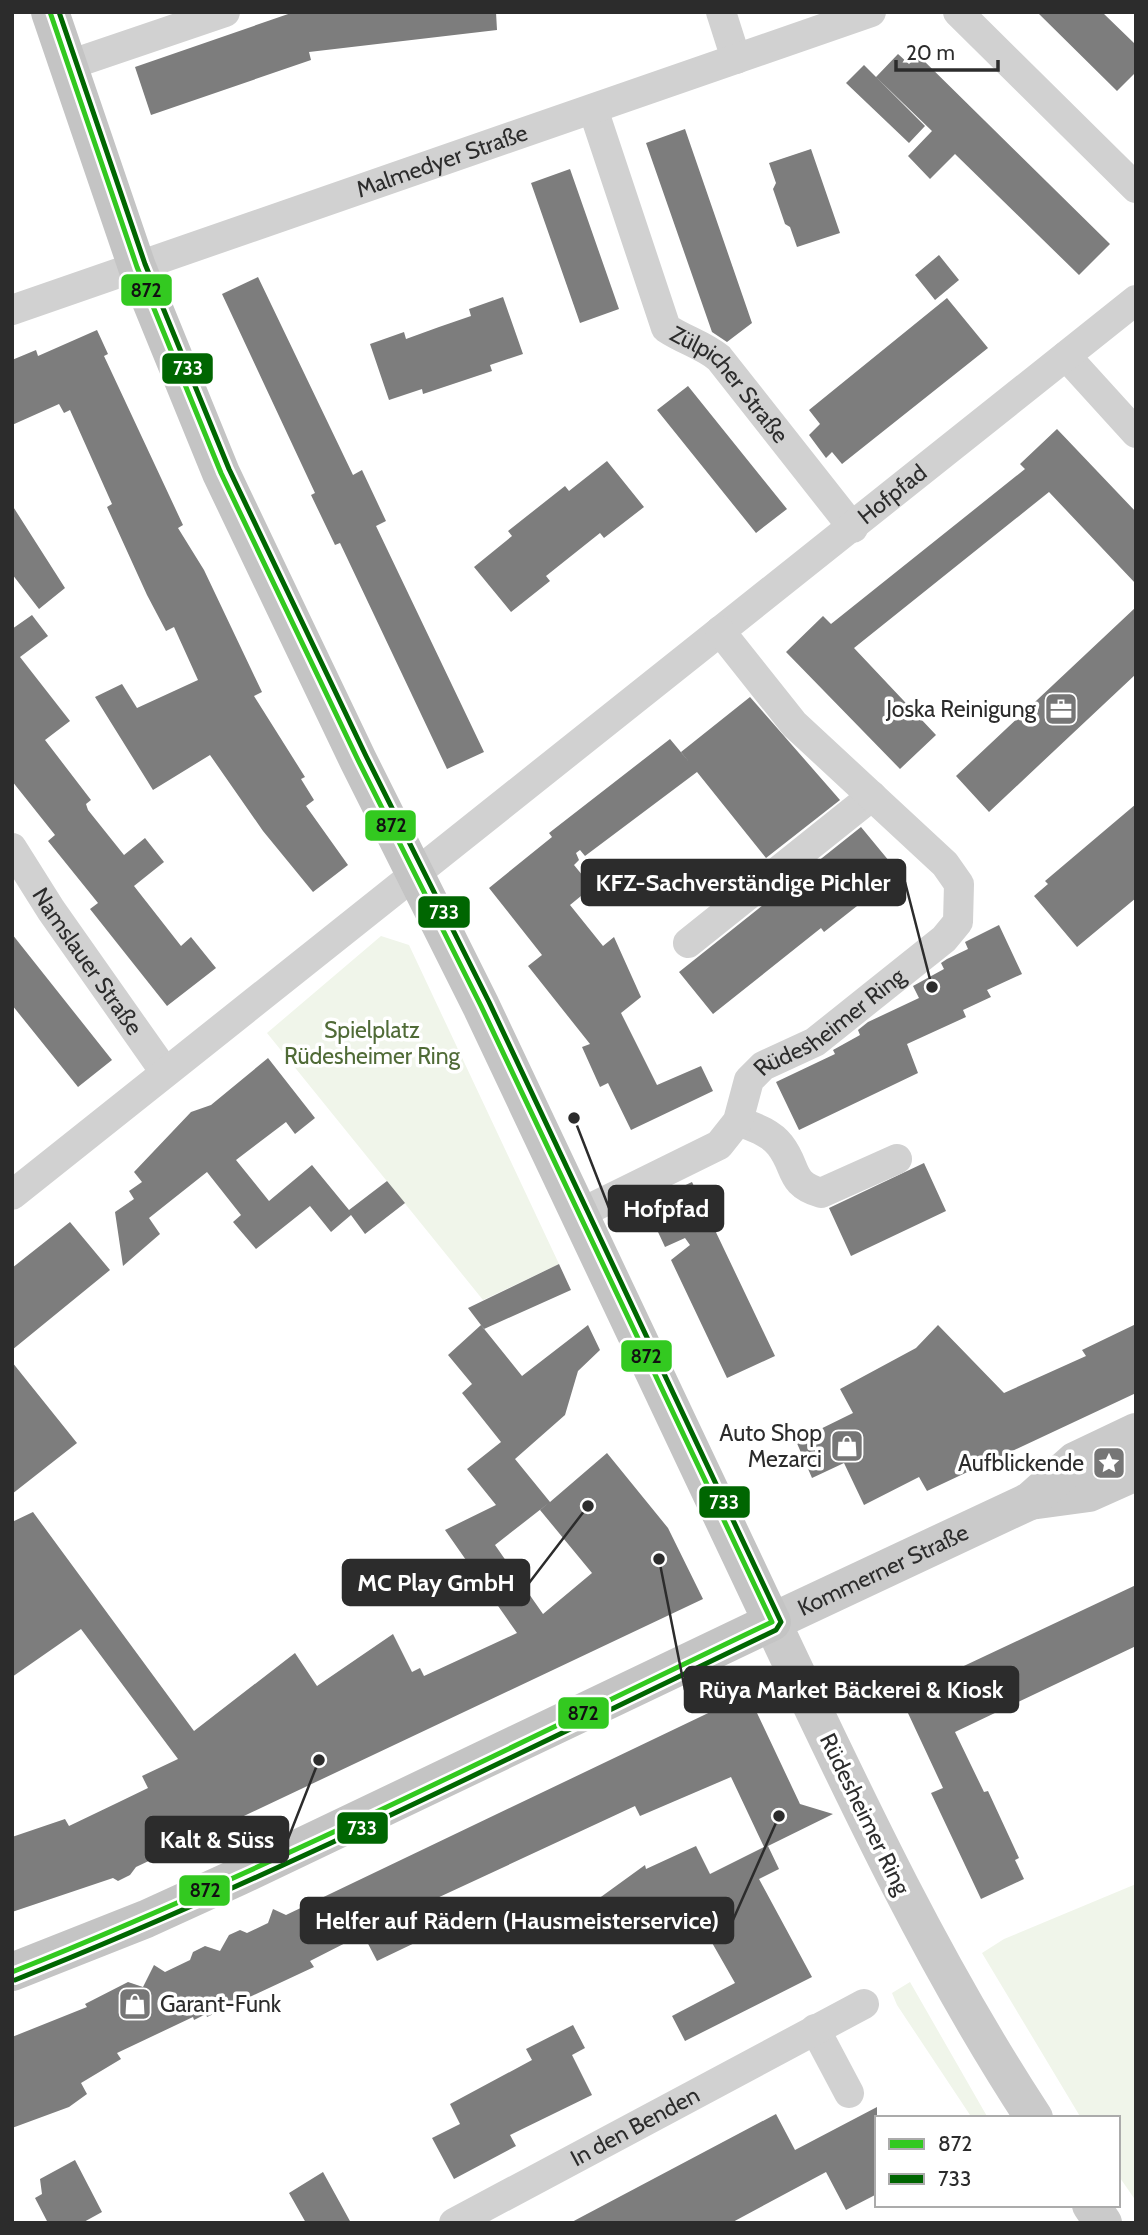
<svg xmlns="http://www.w3.org/2000/svg" width="1148" height="2235" font-family="Cabin,sans-serif">
  <rect width="100%" height="100%" fill="#fff"/>
  <!-- green -->
  <path fill="#f0f5ea" d="M381,936L409,945L559,1264L483,1300L267,1033Z
    M1136,1884V2201L1118,2175V2118H1081L982,1953L1004,1939Z
    M910,1982L988,2118H972L897,2005L892,1993Z"/>
  <!-- building -->
  <path fill="#7d7d7d" fill-rule="evenodd" d="M294,12H496L497,30L309,52L311,60L151,115L135,67Z
    M1037,12H1102L1136,45V72L1117,91Z
    M898,54L909,64L918,55L1110,244L1079,275L955,154L930,179L908,156L932,131L876,77Z
    M864,65L925,126L909,143L846,83Z
    M685,129L752,323L727,342L712,332L646,143Z
    M811,149L840,233L797,247L790,227L785,224L773,189L776,183L769,163Z
    M570,169L619,309L580,323L531,183Z
    M939,255L959,280L935,300L915,275Z
    M258,277L353,475L362,470L386,521L376,526L484,752L447,769L340,543L335,545L311,495L315,493L222,294Z
    M503,297L523,354L490,365L492,371L423,394L422,389L389,400L370,344L404,332L406,339L439,327L471,316L469,309Z
    M947,298L988,348L842,464L832,452L826,458L809,435L820,424L809,410Z
    M97,330L108,354L104,356L183,525L178,528L204,570L262,692L254,696L305,777L301,779L314,800L306,806L348,865L313,892L263,831L210,755L153,790L95,697L122,684L137,708L198,680L174,627L166,631L147,595L107,507L112,504L70,410L64,413L59,404L12,425V360L36,350L38,356Z
    M688,386L787,509L756,533L657,410Z
    M1057,429L1136,512V584L1049,492L854,648L936,735L900,769L786,652L823,616L831,624L1025,469L1020,464Z
    M607,461L644,507L604,538L600,533L546,576L550,581L511,612L474,567L512,536L508,531L565,486L569,491Z
    M12,505L65,588L39,609L12,574Z
    M1136,607V674L989,812L956,776Z
    M32,615L48,636L20,657L70,721L45,740L91,800L86,804L88,810L124,855L145,838L164,862L134,886L181,946L191,937L216,968L167,1006L90,909L98,903L48,841L55,835L12,781V629Z
    M750,697L840,800L766,858L697,772L585,856L580,850L576,853L579,860L574,865L592,887L570,905L603,946L614,937L641,997L621,1013L657,1085L701,1066L713,1091L631,1130L608,1083L600,1087L582,1047L590,1044L528,966L542,955L489,888L552,837L549,833L670,739L690,763L681,752Z
    M1136,804V898L1077,947L1034,896L1048,884L1045,881Z
    M861,827L899,873L824,932L821,928L713,1014L679,972Z
    M999,925L1022,974L987,990L991,997L963,1010L966,1017L907,1044L918,1073L799,1130L776,1082L835,1054L833,1050L860,1035L858,1030L868,1022L919,998L913,986L944,969L941,963L947,959L968,949L965,942Z
    M12,934L112,1060L78,1087L12,1005Z
    M268,1058L315,1118L295,1134L286,1122L236,1160L269,1201L312,1165L349,1210L387,1181L405,1203L365,1234L351,1215L331,1232L310,1206L256,1249L233,1222L241,1215L207,1172L149,1218L160,1234L123,1266L115,1212L134,1199L129,1191L142,1182L134,1172L191,1112L211,1105Z
    M924,1163L946,1211L851,1256L829,1208Z
    M692,1182L775,1356L727,1378L671,1260L690,1245L685,1238L665,1247L645,1204Z
    M70,1222L110,1270L12,1350V1268Z
    M559,1264L571,1290L484,1329L468,1308Z
    M1136,1324V1393L927,1491L919,1477L864,1505L844,1463L812,1478L796,1441L853,1413L840,1389L916,1348L938,1325L1004,1393L1086,1356L1082,1350Z
    M481,1325L522,1376L588,1325L600,1350L578,1371L565,1415L515,1459L550,1502L607,1453L668,1528L703,1599L136,1867L130,1875L118,1881L113,1878L12,1912V1837L65,1819L69,1826L117,1803L148,1788L142,1776L178,1759L81,1629L12,1677V1522L33,1512L194,1731L295,1653L317,1686L393,1634L412,1672L420,1668L424,1676L517,1633L445,1530L496,1505L467,1469L501,1442L462,1393L472,1384L448,1355ZM550,1502L540,1510L592,1573L543,1614L495,1545Z
    M12,1362L77,1443L12,1494Z
    M1136,1585V1646L955,1732L984,1792L988,1791L1019,1858L1015,1860L1024,1879L981,1899L931,1793L943,1788L900,1696Z
    M748,1694L800,1804L833,1814L768,1846L779,1869L759,1879L812,1977L685,2041L672,2016L735,1983L695,1913L647,1940L632,1912L594,1940L576,1915L645,1865L646,1869L696,1846L710,1874L764,1847L731,1777L640,1816L635,1806L435,1899L448,1927L377,1961L363,1934L310,1961L314,1967L207,2017L206,2014L194,2020L193,2017L117,2053L121,2059L81,2083L87,2094L69,2107L12,2128V2037L87,2007L85,2004L128,1982L143,1987L154,1965L165,1972L190,1960L193,1952L205,1946L220,1951L229,1935L240,1930L247,1933L268,1923L273,1909L286,1915Z
    M573,2025L585,2048L572,2055L592,2095L510,2135L516,2146L454,2179L432,2138L460,2124L450,2104L532,2060L526,2049Z
    M877,2107V2194L846,2210L826,2172L731,2223H570L776,2114L795,2150Z
    M75,2160L102,2212L82,2223H48L35,2198L42,2194L40,2179Z
    M323,2172L351,2223H306L289,2193Z"/>
  <g fill="none" stroke-linecap="round" stroke-linejoin="round">
    <!-- street -->
    <g stroke="#d1d1d1" stroke-width="30">
      <path d="M721,12L736,59"/>
      <path d="M958,12L1136,188"/>
      <path d="M69,65L225,12"/>
      <path id="s1" d="M593,109L666,328C684,340 703,345 719,358L853,528"/>
      <path id="s2" d="M12,310L871,12"/>
      <path d="M1066,356L1136,433"/>
      <path id="s3" d="M12,848L51,910L165,1072"/>
      <path d="M688,943L872,796"/>
      <path d="M738,1121C753,1127 770,1132 780,1145C798,1168 788,1183 821,1193L897,1159"/>
      <path id="s4" d="M12,1195L1136,300"/>
      <path id="s5" d="M579,1214L719,1145L738,1121L749,1080L763,1066L815,1042L944,939L958,922L959,884L945,864L794,724L720,631"/>
      <path d="M815,2029L849,2093"/>
      <path id="s6" d="M454,2223L864,2004"/>
    </g>
    <!-- secondary -->
    <g stroke="#cacaca" stroke-width="38">
      <path d="M1030,1501L1089,1493L1136,1472"/>
      <path id="s7" d="M1034,2118C931,1961 852,1791 772,1622L1030,1501L1075,1461L1136,1432"/>
      <path d="M1091,2205L1103,2223"/>
    </g>
    <!-- primary -->
    <path stroke="#c4c4c4" stroke-width="38" d="M12,1972L146,1919L238,1877L772,1622L481,1006L358,760L221,473L137,267L50,12"/>
    <defs>
      <path id="bus-1" d="M50,12L137,267L221,473L358,760L481,1006L772,1622
        M12,1972C271,1869 520,1742 772,1622"/>
      <path id="bus-2" d="M15,1980C275,1877 524,1750 776,1630L781,1622L489,1002L366,756L229,469L145,264L59,12"/>
    </defs>
    <!-- bus-1 casing -->
    <use href="#bus-1" stroke="#fff" stroke-width="10"/>
    <!-- bus-2 casing -->
    <use href="#bus-2" stroke="#fff" stroke-width="10"/>
    <!-- bus-1 -->
    <use href="#bus-1" stroke="#33c920" stroke-width="5"/>
    <!-- bus-2 -->
    <use href="#bus-2" stroke="#006601" stroke-width="5"/>
  </g>
  <!-- icons -->
  <defs>
    <symbol id="office-square" viewBox="-11 -11 22 22"><rect x="-9" y="-9" width="18" height="18" rx="4" fill="#767676" stroke="#fff"/><path d="M-6-3h4V-5.5h4V-3h4V5H-6ZM-1-4.5V-3h2v-1.5ZM-6 0V1H6V0Z" fill="#fff"/></symbol>
    <symbol id="shop-square" viewBox="-11 -11 22 22"><rect x="-9" y="-9" width="18" height="18" rx="4" fill="#767676" stroke="#fff"/><path d="M-5-2.5h2.3a2.7 3.5 0 0 1 5.4 0H5L5.5 6h-11ZM-1.5-2.5h3a1.5 2.3 0 0 0-3 0Z" fill="#fff"/></symbol>
    <symbol id="sight-square" viewBox="-11 -11 22 22"><rect x="-9" y="-9" width="18" height="18" rx="4" fill="#767676" stroke="#fff"/><path d="M0-6L1.8-2.2L6-1.7L2.9 1.2L3.7 5.4L0 3.3L-3.7 5.4L-2.9 1.2L-6-1.7L-1.8-2.2Z" fill="#fff"/></symbol>
  </defs>
  <g fill-rule="evenodd">
    <use href="#office-square" x="1042" y="690" width="38" height="38"/>
    <use href="#shop-square" x="828" y="1427" width="38" height="38"/>
    <use href="#sight-square" x="1090" y="1444" width="38" height="38"/>
    <use href="#shop-square" x="116" y="1985" width="38" height="38"/>
  </g>
  <g text-anchor="middle" stroke-width="7" stroke-linejoin="round" paint-order="stroke">
    <!-- street labels -->
    <g font-size="23" fill="#2c2c2c" stroke="#fff">
      <text dy="8" stroke="none"><textPath href="#s2" startOffset="455">Malmedyer Straße</textPath></text>
      <text dy="8" stroke="none"><textPath href="#s1" startOffset="317">Zülpicher Straße</textPath></text>
      <text dy="8" stroke="none"><textPath href="#s4" startOffset="1125">Hofpfad</textPath></text>
      <text dy="8" stroke="none"><textPath href="#s3" startOffset="136">Namslauer Straße</textPath></text>
      <text dy="8" stroke="none"><textPath href="#s5" startOffset="329">Rüdesheimer Ring</textPath></text>
      <text dy="8" stroke="none"><textPath href="#s7" startOffset="684">Kommerner Straße</textPath></text>
      <text transform="translate(865 1814) rotate(64)" y="8">Rüdesheimer Ring</text>
      <text dy="8" stroke="none"><textPath href="#s6" startOffset="205">In den Benden</textPath></text>
    </g>
    <!-- poi labels -->
    <g font-size="23" fill="#2c2c2c" stroke="#fff" text-anchor="end">
      <text x="1036" y="717">Joska Reinigung</text>
      <text x="822" y="1441">Auto Shop<tspan x="822" dy="26">Mezarci</tspan></text>
      <text x="1084" y="1471">Aufblickende</text>
      <text x="160" y="2012" text-anchor="start">Garant-Funk</text>
    </g>
    <!-- park labels -->
    <g font-size="23" fill="#506b37" stroke="#fff">
      <text x="372" y="1038">Spielplatz<tspan x="372" dy="26">Rüdesheimer Ring</tspan></text>
    </g>
  </g>
  <!-- callouts -->
  <path fill="none" stroke="#2c2c2c" stroke-width="2.5" d="M932 987L905 882M574 1118L609 1208M588 1506L529 1583M659 1559L685 1690M319 1760L288 1839M779 1816L733 1920"/>
  <g fill="#2c2c2c" stroke="#fff" stroke-width="2.5">
    <circle cx="932" cy="987" r="7"/>
    <circle cx="574" cy="1118" r="7"/>
    <circle cx="588" cy="1506" r="7"/>
    <circle cx="659" cy="1559" r="7"/>
    <circle cx="319" cy="1760" r="7"/>
    <circle cx="779" cy="1816" r="7"/>
  </g>
  <g fill="#2c2c2c" stroke="#2c2c2c" stroke-width="2.5">
    <rect x="582" y="860" width="323" height="45" rx="7"/>
    <rect x="609" y="1186" width="114" height="45" rx="7"/>
    <rect x="343" y="1560" width="186" height="45" rx="7"/>
    <rect x="685" y="1667" width="333" height="45" rx="7"/>
    <rect x="146" y="1817" width="142" height="45" rx="7"/>
    <rect x="301" y="1898" width="432" height="45" rx="7"/>
  </g>
  <g font-size="24" text-anchor="middle" font-weight="bold" fill="#fff">
    <text x="743" y="891">KFZ-Sachverständige Pichler</text>
    <text x="666" y="1217">Hofpfad</text>
    <text x="436" y="1591">MC Play GmbH</text>
    <text x="851" y="1698">Rüya Market Bäckerei &amp; Kiosk</text>
    <text x="217" y="1848">Kalt &amp; Süss</text>
    <text x="517" y="1929">Helfer auf Rädern (Hausmeisterservice)</text>
  </g>
  <g stroke="#fff" stroke-width="2.5">
    <rect x="120" y="273" width="53" height="34" rx="7" fill="#33c920"/>
    <rect x="161" y="352" width="53" height="33" rx="7" fill="#006601"/>
    <rect x="364" y="809" width="53" height="33" rx="7" fill="#33c920"/>
    <rect x="417" y="895" width="54" height="34" rx="7" fill="#006601"/>
    <rect x="620" y="1339" width="53" height="34" rx="7" fill="#33c920"/>
    <rect x="698" y="1485" width="53" height="34" rx="7" fill="#006601"/>
    <rect x="557" y="1696" width="53" height="34" rx="7" fill="#33c920"/>
    <rect x="336" y="1811" width="53" height="34" rx="7" fill="#006601"/>
    <rect x="178" y="1874" width="53" height="33" rx="7" fill="#33c920"/>
  </g>
  <g font-size="19" text-anchor="middle" font-weight="bold" fill="#fff">
    <text x="188" y="375">733</text>
    <text x="444" y="919">733</text>
    <text x="724" y="1509">733</text>
    <text x="362" y="1835">733</text>
  </g>
  <g font-size="19" text-anchor="middle" font-weight="bold" fill="#111">
    <text x="146" y="297">872</text>
    <text x="391" y="832">872</text>
    <text x="646" y="1363">872</text>
    <text x="583" y="1720">872</text>
    <text x="205" y="1897">872</text>
  </g>
  <!-- border -->
  <rect width="1148" height="2235" fill="none" stroke="#2c2c2c" stroke-width="28"/>
  <!-- legend -->
  <rect x="875" y="2116" width="245" height="91" fill="#ffffff" stroke="#ababab" stroke-width="2"/>
  <rect x="889" y="2139" width="35" height="10" fill="#33c920" stroke="#ababab" stroke-width="2"/>
  <text x="938" y="2151" font-size="21" fill="#2c2c2c">872</text>
  <rect x="889" y="2174" width="35" height="10" fill="#006601" stroke="#ababab" stroke-width="2"/>
  <text x="938" y="2186" font-size="21" fill="#2c2c2c">733</text>
  <!-- scale -->
  <path d="M896 60v10h102v-10" fill="none" stroke="#2c2c2c" stroke-width="3.5"/>
  <text x="906" y="60" font-size="21" fill="#2c2c2c" stroke="#ffffff" stroke-width="5" paint-order="stroke">20 m</text>
</svg>
